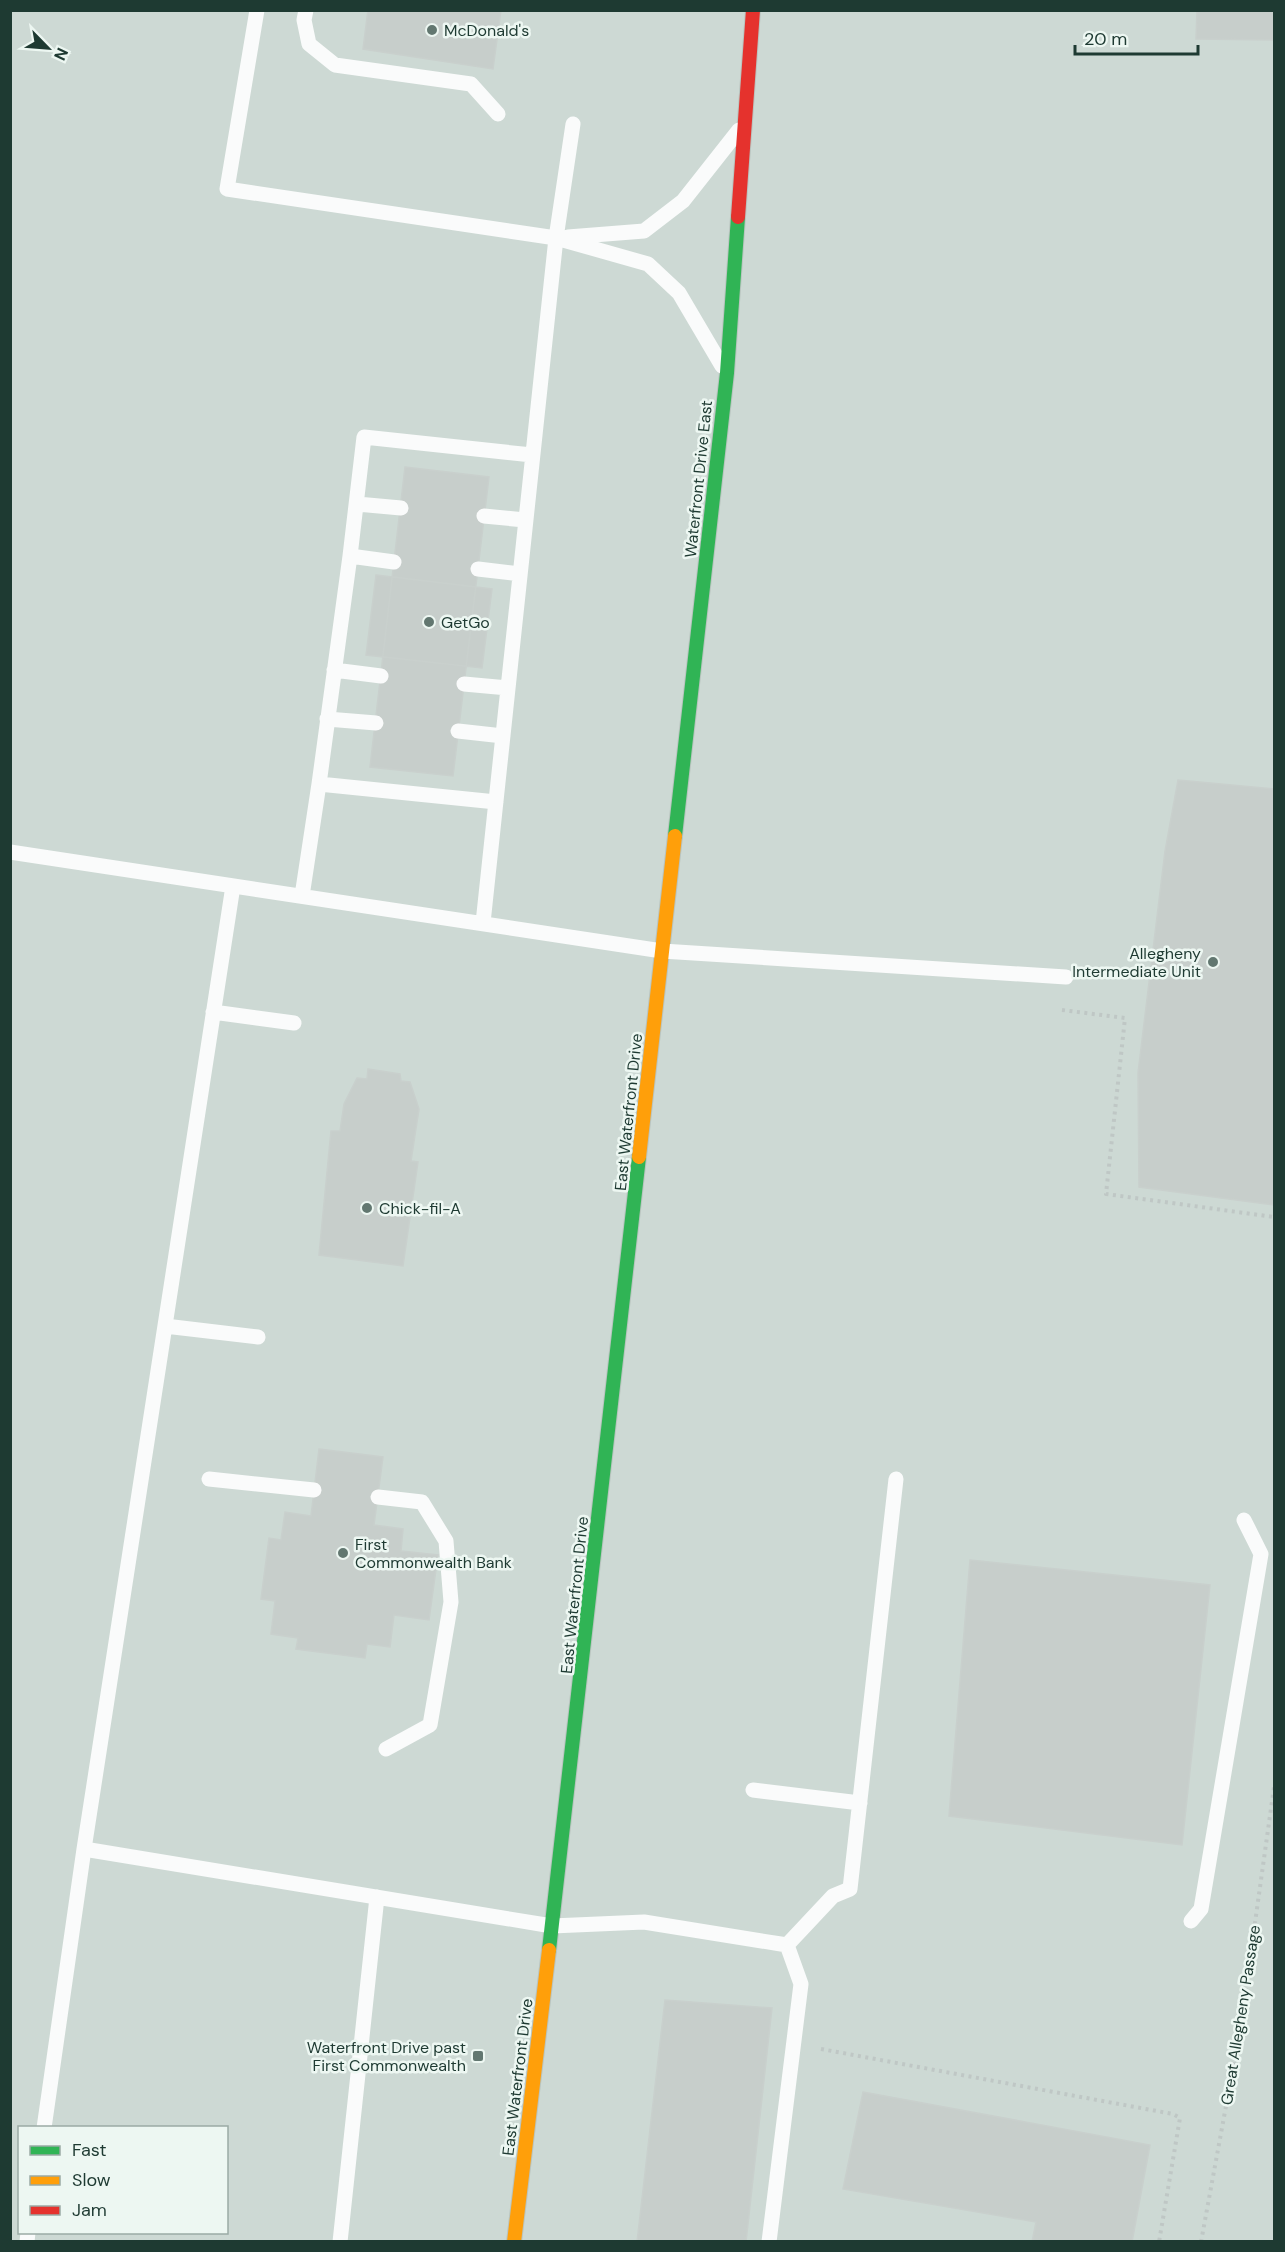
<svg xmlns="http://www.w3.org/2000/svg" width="1285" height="2252" font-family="'DM Sans',sans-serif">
  <rect width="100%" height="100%" fill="#e0e7e4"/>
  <!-- built -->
  <path fill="#cdd9d4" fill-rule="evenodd" d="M11,11H1274V2241L11,2242ZM20,2128H226V2232H20Z"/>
  <!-- building -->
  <path fill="#c7cecb" stroke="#c9d0cd" stroke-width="1.5" d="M368,10H501L493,69L363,49Z
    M1197,10H1274V40L1196,39Z
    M405,467L489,477L453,776L370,767Z
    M376,575L492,589L482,668L366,655Z
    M1178,780L1274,789V1205L1139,1187L1138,1073L1165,851Z
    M368,1069L400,1074L401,1081L410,1082L419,1109L411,1161L418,1162L403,1266L319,1255L331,1131H340L344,1104L357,1078L367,1079Z
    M319,1449L383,1457L374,1525L403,1529L401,1551L438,1555L429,1620L394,1615L390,1647L367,1644L365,1658L296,1649L298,1638L271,1634L275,1601L261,1599L269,1538L281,1540L285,1512L311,1516Z
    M970,1560L1210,1585L1182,1845L949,1816Z
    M665,2000L772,2008L746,2242H637Z
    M863,2092L1150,2145L1132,2242H1032L1036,2222L843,2189Z"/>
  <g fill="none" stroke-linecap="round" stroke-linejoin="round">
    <defs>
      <path id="fast" d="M675,836L727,373L738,217
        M549,1950L639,1157"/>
      <path id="slow" d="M639,1157L675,836
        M514,2242L549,1950"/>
      <path id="jam" d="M738,217L753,10"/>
    </defs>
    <!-- fast casing -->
    <use href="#fast" stroke="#b9c4bf" stroke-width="16"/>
    <!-- slow casing -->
    <use href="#slow" stroke="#b9c4bf" stroke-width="16"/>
    <!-- jam casing -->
    <use href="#jam" stroke="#b9c4bf" stroke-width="16"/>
    <!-- path -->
    <path stroke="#bfc7c5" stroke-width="4" stroke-dasharray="3 4.5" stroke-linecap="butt" d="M1062,1010L1125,1018L1106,1194L1274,1217
      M821,2049L1173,2114L1180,2118L1159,2242
      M1201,2242L1240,2030L1274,1787"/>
    <!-- lane -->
    <path stroke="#fafbfb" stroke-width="15" d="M257,10L227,189L556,238L648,264L679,293L722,366
      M306,10L304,20L309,44L335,65L471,84L498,114
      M568,237L644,231L683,201L739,130
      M357,504L401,508
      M484,516L525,520
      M350,556L394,562
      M478,569L520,574
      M334,670L381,676
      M464,684L508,688
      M327,719L376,723
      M458,731L503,736
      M319,784L496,802
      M10,852L662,951L1066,977
      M302,896L319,784L350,556L364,437L532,455
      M483,923L556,238L573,124
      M213,1012L294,1023
      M165,1326L258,1337
      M209,1479L314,1490
      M378,1497L422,1502L446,1541L451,1602L430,1725L386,1749
      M753,1790L860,1803
      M84,1849L552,1926L644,1922L787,1945
      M1191,1921L1201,1909L1261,1554L1244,1520
      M44,2128L84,1849L233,886
      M27,2242L28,2232
      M340,2242L377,1897
      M769,2242L801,1984L787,1945L833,1896L850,1889L896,1479"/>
    <!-- fast -->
    <use href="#fast" stroke="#30b455" stroke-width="14"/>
    <!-- slow -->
    <use href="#slow" stroke="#ff9f0a" stroke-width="14"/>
    <!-- jam -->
    <use href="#jam" stroke="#e5322d" stroke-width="14"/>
  </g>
  <!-- markers -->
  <g fill="#627770" stroke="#edf7f2" stroke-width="2">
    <circle cx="432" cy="30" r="6"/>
    <circle cx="429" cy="622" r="6"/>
    <circle cx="1213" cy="962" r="6"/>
    <circle cx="367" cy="1208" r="6"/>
    <circle cx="343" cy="1553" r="6"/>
    <rect x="472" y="2050" width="12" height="12" rx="3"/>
  </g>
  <g text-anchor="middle" stroke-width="5" stroke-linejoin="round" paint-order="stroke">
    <!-- poi labels -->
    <g font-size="16" fill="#1e3a32" stroke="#edf7f2" text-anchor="start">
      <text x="444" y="36">McDonald's</text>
      <text x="441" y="628">GetGo</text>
      <text x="1201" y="959" text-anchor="end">Allegheny<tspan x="1201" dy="18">Intermediate Unit</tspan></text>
      <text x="379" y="1214">Chick-fil-A</text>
      <text x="355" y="1550">First<tspan x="355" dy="18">Commonwealth Bank</tspan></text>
      <text x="466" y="2053" text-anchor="end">Waterfront Drive past<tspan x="466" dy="18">First Commonwealth</tspan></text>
    </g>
    <!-- street labels -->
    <g font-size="16" fill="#1e3a32" stroke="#edf7f2">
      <text transform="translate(698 479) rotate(-84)" y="6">Waterfront Drive East</text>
      <text transform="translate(628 1112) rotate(-84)" y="6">East Waterfront Drive</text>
      <text transform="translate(574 1595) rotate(-84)" y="6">East Waterfront Drive</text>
      <text transform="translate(1240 2015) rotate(-81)" y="6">Great Allegheny Passage</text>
      <text transform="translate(517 2077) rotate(-83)" y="6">East Waterfront Drive</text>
    </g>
  </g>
  <!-- border -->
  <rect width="1285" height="2252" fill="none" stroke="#1e3a32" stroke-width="24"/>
  <!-- legend -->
  <rect x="18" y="2126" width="210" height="108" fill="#edf7f2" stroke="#9aaba5" stroke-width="1.5"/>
  <rect x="30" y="2146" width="30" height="9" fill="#30b455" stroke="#9aaba5" stroke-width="1.5"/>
  <text x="72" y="2156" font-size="18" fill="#1e3a32">Fast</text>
  <rect x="30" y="2176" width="30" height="9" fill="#ff9f0a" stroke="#9aaba5" stroke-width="1.5"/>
  <text x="72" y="2186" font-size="18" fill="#1e3a32">Slow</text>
  <rect x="30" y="2206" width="30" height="9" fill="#e5322d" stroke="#9aaba5" stroke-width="1.5"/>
  <text x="72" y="2216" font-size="18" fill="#1e3a32">Jam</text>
  <!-- north arrow -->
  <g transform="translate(48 48) rotate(115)" stroke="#edf7f2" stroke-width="4.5" paint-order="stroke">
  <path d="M0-4.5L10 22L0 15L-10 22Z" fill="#1e3a32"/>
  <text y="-9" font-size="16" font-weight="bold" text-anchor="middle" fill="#1e3a32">N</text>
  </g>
  <!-- scale -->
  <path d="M1075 45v9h123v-9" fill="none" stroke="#1e3a32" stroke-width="3"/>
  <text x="1084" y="45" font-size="18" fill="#1e3a32" stroke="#edf7f2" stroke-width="4.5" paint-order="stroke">20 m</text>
</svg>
